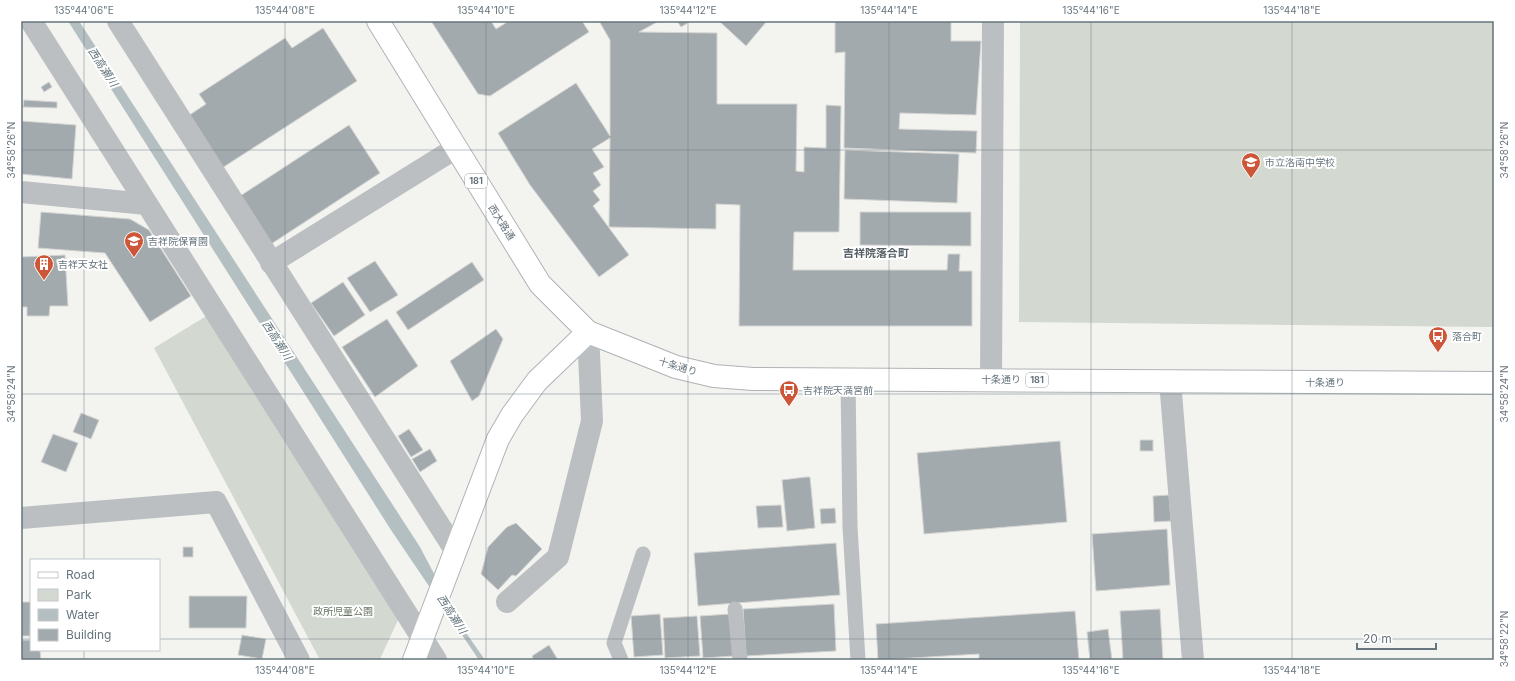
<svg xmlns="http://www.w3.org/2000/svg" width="1515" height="681" font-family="Inter,'Noto Sans JP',sans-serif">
  <rect width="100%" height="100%" fill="#f3f3f0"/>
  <!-- green -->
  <path fill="#d3d8d0" d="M1020,21H1494V327L1019,322Z
    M208,315L399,618L380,659L377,660H320L154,348Z"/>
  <!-- water -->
  <path fill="#b4bfc2" d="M68,21H79L420,547L462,627L485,660H479L391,530Z"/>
  <!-- building -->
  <path fill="#a3aaae" stroke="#d5d5d3" d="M431,21H491L496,29L509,21H582L589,32L490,96L478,94Z
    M599,21H659L639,32L717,33V104H797L796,171L804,172V147L826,148V105L841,106L839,232H794L793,270H947L948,254H960L959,271H972V326H739L740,205L716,204V229L609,227L610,138L592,149L604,167L593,173L601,185L593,191L600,200L593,206L629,255L599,277L530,185L498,133L576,83L610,136V40Z
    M677,21H691L681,27Z
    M719,21H767L746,46Z
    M835,21H951V41H981L976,115L900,113L899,129L977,131L976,153L844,148L845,52L835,53Z
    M323,28L357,81L222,168L188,116L206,104L199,94L285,38L292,48Z
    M49,82L52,87L44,92L41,87Z
    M24,100L57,102V108L23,107Z
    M21,121L76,125L72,179L21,174Z
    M349,125L380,173L268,246L237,198Z
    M845,150L959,154L957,203L844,199Z
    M41,212L130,219L149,230L191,296L150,322L105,253L38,248Z
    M860,212H971V246L860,245Z
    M65,255L68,306H50L49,316H27V307H21V257Z
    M375,261L398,295L370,312L347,278Z
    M472,262L484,280L408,330L396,312Z
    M343,282L365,315L334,336L311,303Z
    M387,319L418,366L375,397L342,347Z
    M496,329L503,339L479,396L472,401L450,361Z
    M81,413L99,420L91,439L73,432Z
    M409,429L423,450L411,457L398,436Z
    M53,434L78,443L66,472L41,462Z
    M1140,440H1153V451H1140Z
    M1060,441L1067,522L924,534L917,453Z
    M430,449L437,461L420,472L412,459Z
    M806,477H810L815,528L787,531L782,480Z
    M1169,495L1171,521L1154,522L1153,496Z
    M781,505L783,527L758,528L756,506Z
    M835,508L836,523L821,524L820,509Z
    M516,523L542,549L516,576L512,575L498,590L481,574L488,547L507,527Z
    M1167,529L1170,585L1096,591L1092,534Z
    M836,543L840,595L698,606L694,553Z
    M183,547H193V557H183Z
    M189,596H247L246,628H189Z
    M21,602H31L30,636H21Z
    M834,604L836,651L746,656L743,609Z
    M1160,609L1163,660H1123L1120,611Z
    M1075,611L1079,660H979V654L878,660L876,624Z
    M660,614L663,655L634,657L631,616Z
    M730,614L734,656L703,658L700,616Z
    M697,616L700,656L665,658L663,618Z
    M1108,629L1112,660H1090L1087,632Z
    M242,635L266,639L262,659L238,655Z
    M21,640H31V650H40L41,660H21Z
    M549,645L558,660H534L532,656Z"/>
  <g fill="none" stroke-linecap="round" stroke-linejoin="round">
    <defs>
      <path id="secondary" d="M414,660L498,439L512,415L537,381L588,332"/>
      <path id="primary" d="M378,21L540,284L588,332L676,367L714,376L753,379L1494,383"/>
    </defs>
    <!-- secondary casing -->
    <use href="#secondary" stroke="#aeb3b6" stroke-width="24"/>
    <!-- primary casing -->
    <use href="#primary" stroke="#afb3b6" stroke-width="24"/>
    <!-- lane -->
    <path stroke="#bbbfc1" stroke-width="15" d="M848,379L850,527L858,660
      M735,609L740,660
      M621,660L614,643L643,554"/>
    <!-- street -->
    <path stroke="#bbbfc1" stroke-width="22" d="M31,21L436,660
      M118,21L455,550
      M21,192L147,204
      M271,263L456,148
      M991,379L993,21
      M1170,381L1193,660
      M21,518L216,502L299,660
      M507,602L558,557L592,421L588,332"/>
    <!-- secondary -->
    <use href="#secondary" stroke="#fff" stroke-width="22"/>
    <!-- primary -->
    <use href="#primary" stroke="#fff" stroke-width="22"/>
  </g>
  <!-- ticks -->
  <path fill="none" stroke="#66747d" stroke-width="1" stroke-opacity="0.45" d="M84,21V560M285,21V660M486,21V660M688,21V660M889,21V660M1091,21V660M1292,21V660M1493,21V660M21,150H1494M21,394H1494M21,639H31M159,639H1494M84,650V660"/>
  <!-- icons -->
  <defs>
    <symbol id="school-pin" viewBox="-11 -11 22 30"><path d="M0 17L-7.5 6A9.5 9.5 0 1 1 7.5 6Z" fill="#cc5637" stroke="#fff"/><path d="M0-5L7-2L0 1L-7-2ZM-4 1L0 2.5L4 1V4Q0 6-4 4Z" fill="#fff"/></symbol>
    <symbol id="building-pin" viewBox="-11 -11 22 30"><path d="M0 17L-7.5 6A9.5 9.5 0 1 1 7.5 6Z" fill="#cc5637" stroke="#fff"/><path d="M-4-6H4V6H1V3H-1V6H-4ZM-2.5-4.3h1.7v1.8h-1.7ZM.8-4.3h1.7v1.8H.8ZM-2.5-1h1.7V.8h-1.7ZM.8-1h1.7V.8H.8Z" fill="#fff"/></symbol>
    <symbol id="bus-pin" viewBox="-11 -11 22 30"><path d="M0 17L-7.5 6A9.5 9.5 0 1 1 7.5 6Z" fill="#cc5637" stroke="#fff"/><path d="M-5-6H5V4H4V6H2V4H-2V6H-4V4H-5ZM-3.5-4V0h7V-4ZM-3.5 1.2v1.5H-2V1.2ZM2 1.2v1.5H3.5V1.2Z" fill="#fff"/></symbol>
  </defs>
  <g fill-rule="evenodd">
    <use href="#school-pin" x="1240" y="151" width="22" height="30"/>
    <use href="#school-pin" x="123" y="230" width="22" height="30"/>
    <use href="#building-pin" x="33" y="253" width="22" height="30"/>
    <use href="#bus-pin" x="1427" y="325" width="22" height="30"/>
    <use href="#bus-pin" x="778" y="379" width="22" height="30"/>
  </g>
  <g text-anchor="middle" stroke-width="4" stroke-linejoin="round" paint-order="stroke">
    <!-- shield labels -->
    <g fill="#fff" stroke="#949ea4" stroke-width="1">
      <rect x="465" y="174" width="22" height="14" rx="3"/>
      <rect x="1026" y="373" width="22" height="14" rx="3"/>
    </g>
    <g font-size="9" font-weight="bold" fill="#66747d">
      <text x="476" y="184">181</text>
      <text x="1037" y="383">181</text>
    </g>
    <!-- poi labels -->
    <g font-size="10" fill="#66747d" stroke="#fff" text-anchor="start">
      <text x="1265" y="166">市立洛南中学校</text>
      <text x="148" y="245">吉祥院保育園</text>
      <text x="58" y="268">吉祥天女社</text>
      <text x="1452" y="340">落合町</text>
      <text x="803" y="394">吉祥院天満宮前</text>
    </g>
    <!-- street labels -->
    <g font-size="10" fill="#66747d" stroke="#fff">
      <text transform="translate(502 222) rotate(58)" y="4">西大路通</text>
      <text transform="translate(678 366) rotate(17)" y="4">十条通り</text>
      <text x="1001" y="383">十条通り</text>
      <text x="1325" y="386">十条通り</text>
    </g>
    <!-- park labels -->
    <g font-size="10" fill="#687564" stroke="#fff">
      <text x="343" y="615">政所児童公園</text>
    </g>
    <!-- water labels -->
    <g font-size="11" font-style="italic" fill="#62757b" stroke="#fff">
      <text transform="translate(103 67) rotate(57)" y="4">西高瀬川</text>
      <text transform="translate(277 340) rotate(57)" y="4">西高瀬川</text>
      <text transform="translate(452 614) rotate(57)" y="4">西高瀬川</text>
    </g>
    <!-- neighbourhood labels -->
    <g font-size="11" font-weight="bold" fill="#535d63" stroke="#fff">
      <text x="876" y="257">吉祥院落合町</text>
    </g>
  </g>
  <!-- border -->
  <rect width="1515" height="681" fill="none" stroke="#ffffff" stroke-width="44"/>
  <!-- legend -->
  <rect x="30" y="559" width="130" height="92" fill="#ffffff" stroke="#c2c7cb"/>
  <rect x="38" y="572" width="20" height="6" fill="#ffffff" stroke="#c2c7cb"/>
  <text x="66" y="579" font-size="12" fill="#66747d">Road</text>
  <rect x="38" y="589" width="20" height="12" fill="#d3d8d0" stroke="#c2c7cb"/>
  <text x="66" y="599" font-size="12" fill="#66747d">Park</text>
  <rect x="38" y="609" width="20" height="12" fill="#b4bfc2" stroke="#c2c7cb"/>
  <text x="66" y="619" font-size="12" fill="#66747d">Water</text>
  <rect x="38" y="629" width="20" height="12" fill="#a3aaae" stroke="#c2c7cb"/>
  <text x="66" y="639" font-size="12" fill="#66747d">Building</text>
  <!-- scale -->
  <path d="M1357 643v6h79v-6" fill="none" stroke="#66747d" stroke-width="2"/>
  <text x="1363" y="643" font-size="12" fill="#66747d" stroke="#ffffff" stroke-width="3" paint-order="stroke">20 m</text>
  <rect x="22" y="22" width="1471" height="637" fill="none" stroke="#66747d" stroke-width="1.5"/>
  <g font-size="10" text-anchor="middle" fill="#66747d">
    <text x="84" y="14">135°44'06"E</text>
    <text x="285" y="14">135°44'08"E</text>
    <text x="486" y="14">135°44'10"E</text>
    <text x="688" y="14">135°44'12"E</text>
    <text x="889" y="14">135°44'14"E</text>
    <text x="1091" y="14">135°44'16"E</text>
    <text x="1292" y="14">135°44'18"E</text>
    <text transform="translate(11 150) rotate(-90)" y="4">34°58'26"N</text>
    <text transform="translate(1504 150) rotate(-90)" y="4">34°58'26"N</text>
    <text transform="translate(11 394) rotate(-90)" y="4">34°58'24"N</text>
    <text transform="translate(1504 394) rotate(-90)" y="4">34°58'24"N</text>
    <text transform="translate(1504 639) rotate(-90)" y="4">34°58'22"N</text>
    <text x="285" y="674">135°44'08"E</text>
    <text x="486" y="674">135°44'10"E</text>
    <text x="688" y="674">135°44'12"E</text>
    <text x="889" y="674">135°44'14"E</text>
    <text x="1091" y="674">135°44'16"E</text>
    <text x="1292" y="674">135°44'18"E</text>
  </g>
</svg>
